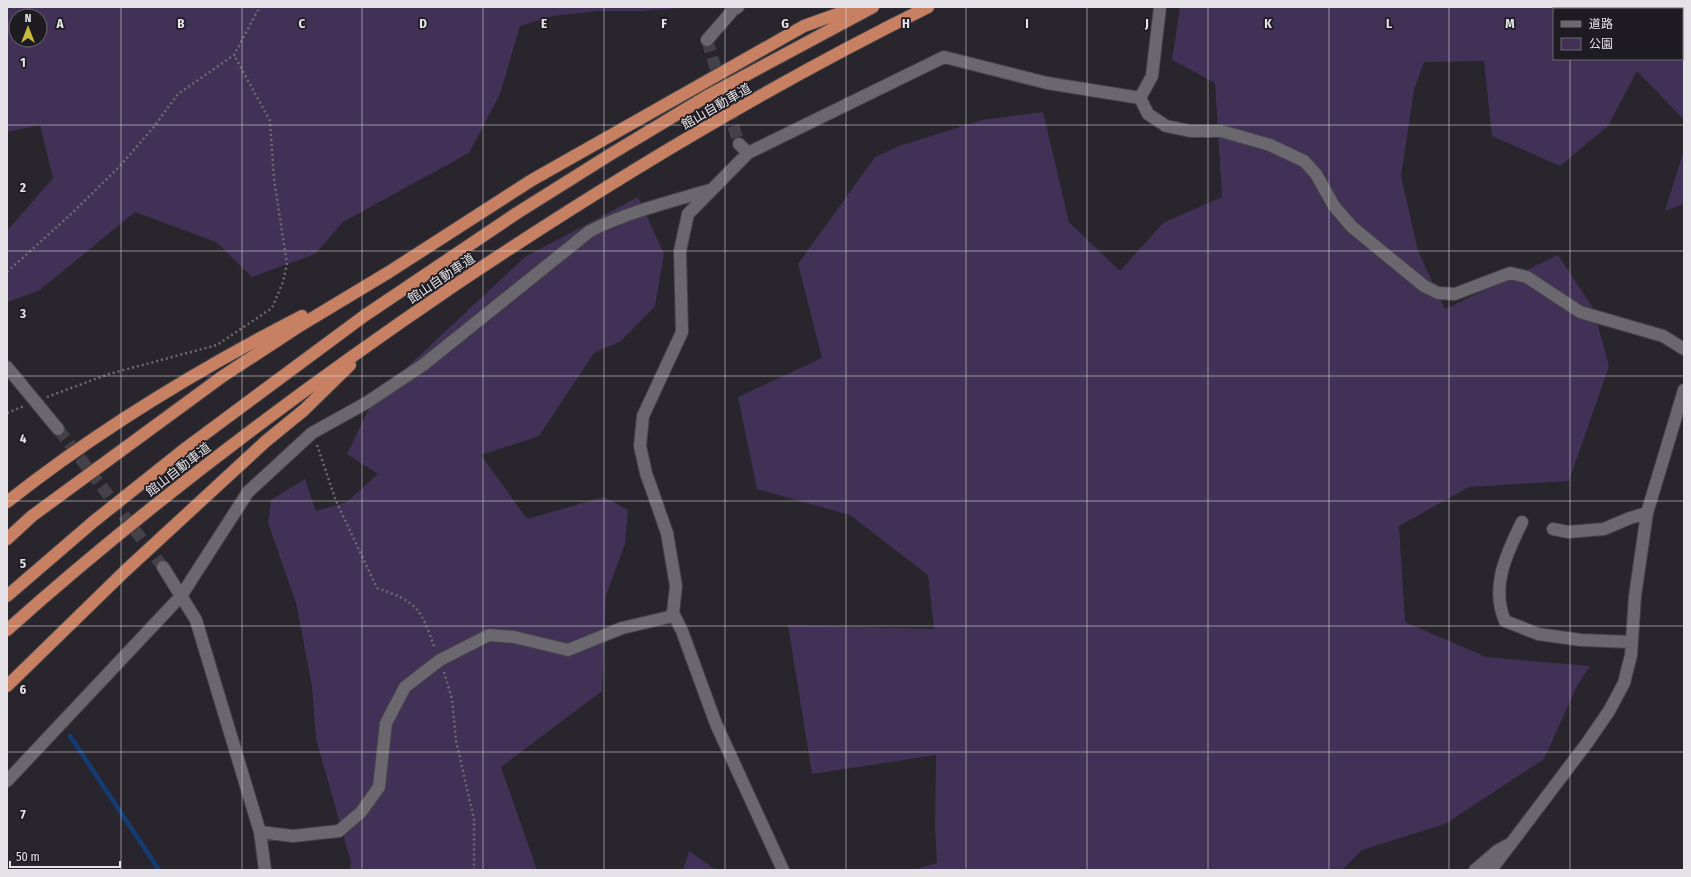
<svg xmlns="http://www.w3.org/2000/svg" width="1691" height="877" font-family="'Fira Sans Condensed','Noto Sans JP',sans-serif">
  <rect width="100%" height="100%" fill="#28252c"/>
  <!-- green -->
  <path fill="#423156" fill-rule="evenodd" d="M7,7H696L643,11H597L553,16L520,26L500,94L469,153L343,222L315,254L252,277L216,242L135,212L40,290L8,302L7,231L53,178L40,125L7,132ZM16,16H40V40H16Z
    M1180,7H1684V120L1637,71L1608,126L1560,166L1492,136L1484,61L1424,62L1414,90L1401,176L1418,251L1445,309L1558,255L1593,308L1609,366L1569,481L1469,487L1399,526L1405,622L1486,657L1590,666L1577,686L1544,759L1445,824L1362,850L1342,870H913L937,863L935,827L936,755L812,774L788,625L934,629L928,575L850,515L757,489L738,397L822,358L798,264L875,157L899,146L982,120L1043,112L1069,222L1120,271L1163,223L1222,197L1215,83L1172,60ZM1554,9H1682V59H1554Z
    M1684,150V204L1665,211Z
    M638,197L664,254L655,306L621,341L594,353L539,436L481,455L527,519L604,497L628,510L625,544L606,595L602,691L501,767L537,870H350L351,862L316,739L312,686L296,603L268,523L271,500L305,479L316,511L347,502L378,474L347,454L374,398L525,257Z
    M689,851L716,870H683Z"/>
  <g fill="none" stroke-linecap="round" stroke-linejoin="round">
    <!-- stream -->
    <path stroke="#153b74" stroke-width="4.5" d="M70,736L159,870"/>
    <!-- minor-tunnel -->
    <path stroke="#444248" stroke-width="12" stroke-dasharray="12 6" stroke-linecap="butt" d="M707,40L739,144
      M58,429L163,567"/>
    <defs>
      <path id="minor" d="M707,40L733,10L738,7
        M1140,98L1148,114L1166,126L1190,131H1221L1270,145L1304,161L1316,174L1334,206L1352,227L1424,286L1438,293L1455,294L1510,273L1527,277L1580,312L1663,336L1684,349
        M1140,98L1152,76L1160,7
        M739,144L748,153
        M7,367L58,429
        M1522,522C1507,553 1490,586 1505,621L1538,634L1581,640L1632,642
        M1553,529L1568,532L1604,529L1630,518L1647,513
        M163,567L196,620L260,832L265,870
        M673,613L682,631L716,724L783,870
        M7,781L181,596L248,492L312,433L366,403L423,365L590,231C628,212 669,202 710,190
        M260,832L293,836L339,831L361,812L379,787L386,723L405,687L440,660L489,635L514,637L568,650L622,628L669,617L673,613L676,586L667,533L646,473L640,446L643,416L682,332L680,251L688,214L748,153L944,57L1047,83L1140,98
        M1475,870L1497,851L1508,845
        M1491,870L1587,743L1609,711L1624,683L1631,655L1635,596L1647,513L1684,390"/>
      <path id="highway" d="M7,502C98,430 199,369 302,316
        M7,539L32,516L223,376L301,325L389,272L532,180L804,26L857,7
        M7,596L93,522L186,448L364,316L517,213L611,154L709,95L873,7
        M7,630C148,504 299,391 455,285C607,183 764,88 928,7
        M7,686L125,571L266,441L304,410L350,365"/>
    </defs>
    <!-- minor casing -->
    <use href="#minor" stroke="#444147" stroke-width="14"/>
    <!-- highway casing -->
    <use href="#highway" stroke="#444147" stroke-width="14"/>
    <!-- path -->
    <path stroke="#6d6a70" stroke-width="2.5" stroke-dasharray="2 3" stroke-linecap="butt" d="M7,272L69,216L119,167L153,128L178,94L234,55L258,10V7
      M47,397L109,374L217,345L272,308L283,282L287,264L274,179L270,121L234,55
      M7,413L24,406
      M317,445L336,501L377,588C418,602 421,609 435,649
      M444,672L452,699L456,741L474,819V870"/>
    <!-- minor -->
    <use href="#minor" stroke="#6a676f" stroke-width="12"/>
    <!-- highway -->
    <use href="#highway" stroke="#c88062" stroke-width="12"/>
  </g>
  <!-- grid -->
  <path fill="none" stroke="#e5e3e7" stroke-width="1" stroke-opacity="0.55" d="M121,7V870M242,7V870M362,7V870M483,7V870M604,7V870M725,7V870M846,7V870M966,7V870M1087,7V870M1208,7V870M1329,7V870M1449,7V870M1570,7V9M1570,59V870M7,125H1684M7,251H1684M7,376H1684M7,501H1684M7,626H1684M7,752H1684"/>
  <g text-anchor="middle" stroke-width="3.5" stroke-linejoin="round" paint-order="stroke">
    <!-- street labels -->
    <g font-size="13" fill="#e5e3e7" stroke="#1e1b22">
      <text transform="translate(716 106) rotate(-30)" y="5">館山自動車道</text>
      <text transform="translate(441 278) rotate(-34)" y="5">館山自動車道</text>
      <text transform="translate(178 469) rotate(-38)" y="5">館山自動車道</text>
    </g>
  </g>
  <g font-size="13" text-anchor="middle" font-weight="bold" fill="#e5e3e7" stroke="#1e1b22" stroke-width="3.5" stroke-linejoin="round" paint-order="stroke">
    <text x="60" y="28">A</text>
    <text x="181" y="28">B</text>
    <text x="302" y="28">C</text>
    <text x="423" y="28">D</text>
    <text x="544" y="28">E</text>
    <text x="664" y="28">F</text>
    <text x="785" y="28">G</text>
    <text x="906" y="28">H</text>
    <text x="1027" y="28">I</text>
    <text x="1147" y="28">J</text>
    <text x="1268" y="28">K</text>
    <text x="1389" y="28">L</text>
    <text x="1510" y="28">M</text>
    <text x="23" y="67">1</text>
    <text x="23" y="192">2</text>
    <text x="23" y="318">3</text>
    <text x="23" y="443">4</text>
    <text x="23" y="568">5</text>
    <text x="23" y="694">6</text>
    <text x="23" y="819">7</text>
  </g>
  <!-- border -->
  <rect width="1691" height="877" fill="none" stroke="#e5e3e7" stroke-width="16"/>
  <!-- legend -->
  <rect x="1553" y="8" width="130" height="52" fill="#1e1b22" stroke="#6e6b71"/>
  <rect x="1561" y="21" width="20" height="6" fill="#6a676f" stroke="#6e6b71"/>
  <text x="1589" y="28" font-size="12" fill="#e5e3e7">道路</text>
  <rect x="1561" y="38" width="20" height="12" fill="#423156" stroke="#6e6b71"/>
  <text x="1589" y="48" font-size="12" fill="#e5e3e7">公園</text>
  <!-- north arrow -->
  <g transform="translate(28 28)"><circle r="19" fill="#1e1b22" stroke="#6e6b71"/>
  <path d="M0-3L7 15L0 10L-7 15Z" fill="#caba3a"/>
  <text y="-6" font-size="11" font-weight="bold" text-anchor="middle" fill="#e5e3e7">N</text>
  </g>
  <!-- scale -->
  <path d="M10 861v6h110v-6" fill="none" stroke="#e5e3e7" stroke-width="2"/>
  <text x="16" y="861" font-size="12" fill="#e5e3e7" stroke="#1e1b22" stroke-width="3" paint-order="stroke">50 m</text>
</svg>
